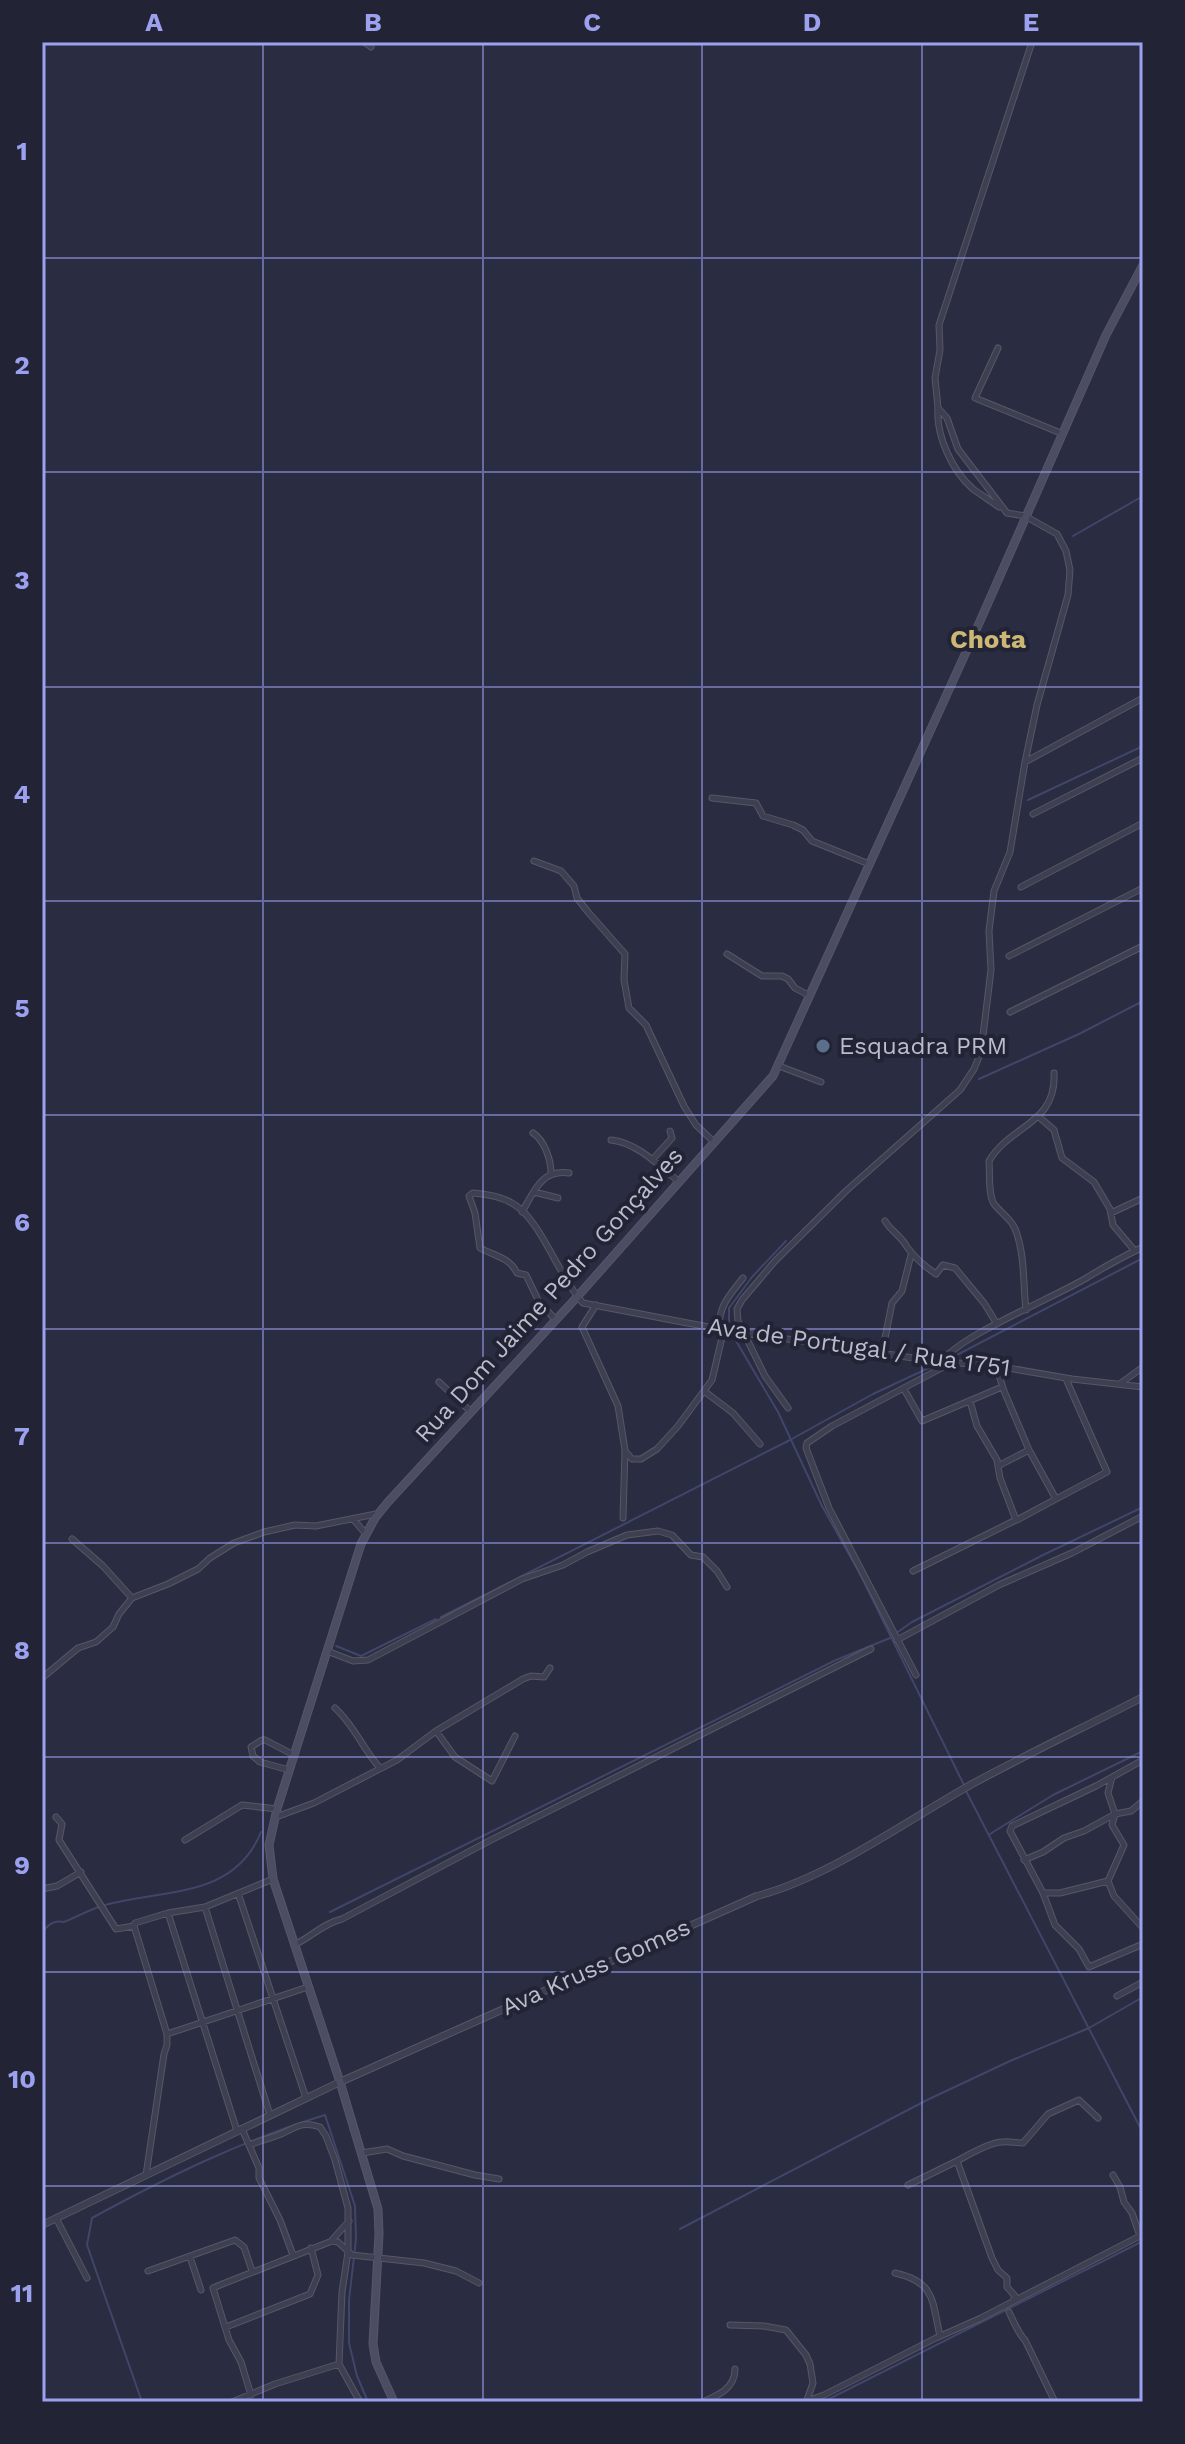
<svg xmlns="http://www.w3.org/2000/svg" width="1185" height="2444" font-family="'Work Sans',sans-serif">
  <rect width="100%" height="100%" fill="#2a2c41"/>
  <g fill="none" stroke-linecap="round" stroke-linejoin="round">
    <!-- stream -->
    <path stroke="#414568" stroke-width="2" d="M1073,536L1143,496
      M1028,800L1143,746
      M979,1079L1079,1034L1143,1001
      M786,1241L752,1277L729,1308V1329L778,1412L822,1506L860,1574L964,1785
      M949,1359L1143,1258
      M441,1617L790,1440L873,1394L935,1365
      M895,1634L912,1622L1043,1555L1143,1507
      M336,1646L361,1656L436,1619
      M966,1791L1143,2133
      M990,1834L1053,1795L1143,1751
      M330,1912L836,1660L890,1638
      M42,1934C47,1925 53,1920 64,1922C77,1917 90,1909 105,1905C163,1889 234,1899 261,1832
      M680,2229L927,2100L1010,2061L1089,2028L1143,1997
      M142,2402L87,2245L92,2218C167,2177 243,2140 325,2115L355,2206L356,2239L349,2300V2343L357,2376L368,2402
      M823,2402L1143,2241"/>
    <defs>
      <path id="minor" d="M364,42L371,47
        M998,348L975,398L1063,434
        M938,409C936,435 952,471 973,489C981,495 991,501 999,507
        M1025,762L1143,698
        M712,798L756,803L763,816L793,825L803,830L812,841L869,864
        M1033,814L1143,758
        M534,861L561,871L574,886L577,898L588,912L625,954L624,980L629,1008L646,1025L684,1106L696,1125L714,1142
        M1021,887L1143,823
        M727,954L762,976H782L788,979L795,988L810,996
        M1009,956L1143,888
        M1010,1012L1143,946
        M779,1066L821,1082
        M1039,1117L1054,1130L1062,1158L1094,1182L1110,1209L1113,1225L1135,1251
        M533,1133C544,1140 551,1159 551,1173
        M611,1140C636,1142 660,1166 678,1181
        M652,1160L672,1138L670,1131
        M534,1192L558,1198
        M522,1212C534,1192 541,1169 569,1173
        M1111,1213L1143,1198
        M885,1221C891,1231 902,1237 907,1247C915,1258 924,1266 936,1274L943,1265L955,1268L984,1303L997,1324
        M596,1305L582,1327L618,1406L625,1450L623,1518
        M1026,1310C1023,1284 1025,1259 1017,1234C1013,1220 1003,1215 994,1204C988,1195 990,1172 989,1161C1010,1125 1057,1124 1054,1073
        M555,1319L539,1302L526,1275L517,1273C509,1257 495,1256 480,1248L475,1213L469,1196L473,1193C485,1194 504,1197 515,1205C541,1221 560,1279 583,1303L719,1329L821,1344L933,1361L996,1366L1072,1379L1143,1387
        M719,1329C719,1305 729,1296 743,1278
        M882,1353L892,1303L902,1291L911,1255
        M943,1361C956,1337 1060,1295 1088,1277C1106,1266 1124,1256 1143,1247
        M996,1366L1004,1391L1029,1450L998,1466
        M439,1382L470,1411
        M1121,1383L1143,1367
        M904,1389L922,1421L1002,1387
        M704,1391L733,1413L760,1444
        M788,1408L765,1376L738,1321L737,1309L742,1300L775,1261L847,1190L960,1090L974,1069L981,1052L991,970L989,931L994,891L1010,852L1025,762L1037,705L1068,595L1070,570L1066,551L1057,534L1025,516L1007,513L958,449L947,418L938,408L935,378L940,350L939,325L1032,42
        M1029,1450L1056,1499L1107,1472L1066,1379
        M625,1451L632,1459H641L657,1449L678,1426L712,1380L724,1329
        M353,1519L366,1534
        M1017,1520L1056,1499
        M72,1539L103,1566L131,1597
        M913,1571L1016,1520L1000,1478L997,1460L977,1426L970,1401
        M897,1640L999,1585L1072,1553L1143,1516
        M327,1651L353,1661L368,1660L522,1579L563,1565L587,1552L627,1535L658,1531L672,1535L691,1555L703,1557L717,1571L727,1587
        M916,1675L829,1508L806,1448L807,1443L832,1426L951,1363
        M42,1678L78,1648L96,1642L113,1627L119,1614L132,1598L168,1584L198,1569L210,1558L234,1543L264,1532L295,1525L316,1526L376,1514
        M335,1708C354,1725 363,1749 380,1768
        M436,1731L455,1757L492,1781L515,1736
        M1143,1760L1096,1786L1012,1826L1010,1831L1043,1893H1060L1108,1881L1114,1896L1143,1928
        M289,1770L260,1762L253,1756L251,1747L262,1740H265L294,1755
        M56,1817L62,1824L59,1840L116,1929L134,1926L135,1923L168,1913L205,1907L273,1879
        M276,1817L314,1803L397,1760L436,1731L523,1679L531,1676L544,1677L550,1668
        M185,1840L242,1805L277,1809
        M1024,1860L1043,1852L1064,1838L1084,1831L1115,1814L1131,1811L1143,1801
        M1108,1881L1124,1845L1112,1825L1115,1814L1108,1793L1112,1777
        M42,1889L57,1886L81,1872
        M238,1893L306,2098
        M1043,1893L1055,1925L1079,1949L1089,1967L1143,1944
        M205,1907L270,2115
        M168,1913L237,2131
        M134,1926L167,2034V2045L164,2054L146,2175
        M294,1945C311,1937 324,1923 342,1919L491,1840L871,1649
        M1117,1996L1143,1982
        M167,2034L308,1987
        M242,2129L259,2168V2178L280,2220L293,2255
        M249,2145C260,2141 271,2138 281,2134C297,2127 302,2121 320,2127L326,2136L335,2160L348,2208V2252L342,2292L339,2364L360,2402
        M362,2153L387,2149L403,2156L475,2175L499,2179
        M957,2161C968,2155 990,2142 1002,2142C1009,2141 1016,2143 1023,2143L1048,2114L1079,2100L1098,2118
        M908,2185L957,2161L992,2258L998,2270L1007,2278V2287L1015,2296L1013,2301
        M56,2218L87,2278
        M332,2240L349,2221
        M190,2257L201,2290
        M148,2271L235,2240L244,2247L252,2271
        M895,2273C936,2282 932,2302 940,2336
        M1009,2312C1013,2320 1019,2335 1025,2340L1055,2402
        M730,2325L764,2326L786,2330L806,2355L810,2364L813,2383L807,2400
        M226,2327L310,2294L318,2275L311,2248
        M251,2395L241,2362L229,2340L213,2288L220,2285L332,2241L338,2242L352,2255L424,2263L456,2271L479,2283
        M232,2402L275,2384L339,2364
        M703,2402C719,2395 735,2388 735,2369
        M804,2402L824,2395L936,2338L979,2319L1140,2236L1132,2213L1124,2202L1120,2187L1113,2175"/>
      <path id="tertiary" d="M42,2225L340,2082L757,1896C830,1877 907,1820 974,1783C1029,1753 1087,1726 1143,1697"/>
      <path id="secondary" d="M394,2402L376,2362L373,2344L379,2234L378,2209L340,2082L273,1879L269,1845L277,1809L361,1544L375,1518L388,1502L577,1297L773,1076L977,628L1106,335L1143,265"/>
    </defs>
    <!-- minor casing -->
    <use href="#minor" stroke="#565768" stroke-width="7"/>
    <!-- tertiary casing -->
    <use href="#tertiary" stroke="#565768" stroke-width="8"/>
    <!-- secondary casing -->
    <use href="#secondary" stroke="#565768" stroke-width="9"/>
    <!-- minor -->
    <use href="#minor" stroke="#3e3f51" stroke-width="5"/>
    <!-- tertiary -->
    <use href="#tertiary" stroke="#3e3f51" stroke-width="6"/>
    <!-- secondary -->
    <use href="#secondary" stroke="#4c4d63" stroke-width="7"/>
  </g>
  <!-- grid -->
  <path fill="none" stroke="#9ca1ef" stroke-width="2" stroke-opacity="0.55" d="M263,42V2402M483,42V2402M702,42V2402M922,42V2402M42,258H1143M42,472H1143M42,687H1143M42,901H1143M42,1115H1143M42,1329H1143M42,1543H1143M42,1757H1143M42,1972H1143M42,2186H1143"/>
  <!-- markers -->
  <circle fill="#5c6f8a" stroke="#222436" stroke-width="3" cx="823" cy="1046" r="8"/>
  <g text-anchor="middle" stroke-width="8" stroke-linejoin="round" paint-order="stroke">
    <!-- poi labels -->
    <g font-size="24" fill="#bbbccb" stroke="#222436" text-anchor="start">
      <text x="839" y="1054">Esquadra PRM</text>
    </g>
    <!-- street labels -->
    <g font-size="24" fill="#bbbccb" stroke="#222436">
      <text transform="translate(549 1295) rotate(-48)" y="8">Rua Dom Jaime Pedro Gonçalves</text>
      <text transform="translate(859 1347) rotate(8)" y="8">Ava de Portugal / Rua 1751</text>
      <text transform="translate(596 1967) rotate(-24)" y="8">Ava Kruss Gomes</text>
    </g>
    <!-- neighbourhood labels -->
    <g font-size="26" font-weight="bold" fill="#ccb774" stroke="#222436">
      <text x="988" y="648">Chota</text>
    </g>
  </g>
  <!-- border -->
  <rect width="1185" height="2444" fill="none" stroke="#222436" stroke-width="88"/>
  <rect x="44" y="44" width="1097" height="2356" fill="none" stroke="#9ca1ef" stroke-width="3"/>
  <g font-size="26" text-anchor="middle" font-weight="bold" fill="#9ca1ef">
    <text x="154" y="31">A</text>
    <text x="373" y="31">B</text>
    <text x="592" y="31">C</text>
    <text x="812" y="31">D</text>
    <text x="1031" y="31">E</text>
    <text x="22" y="160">1</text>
    <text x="22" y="374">2</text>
    <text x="22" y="589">3</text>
    <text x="22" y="803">4</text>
    <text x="22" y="1017">5</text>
    <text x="22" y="1231">6</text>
    <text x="22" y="1445">7</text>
    <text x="22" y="1659">8</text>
    <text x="22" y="1874">9</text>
    <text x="22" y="2088">10</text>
    <text x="22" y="2302">11</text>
  </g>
</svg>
